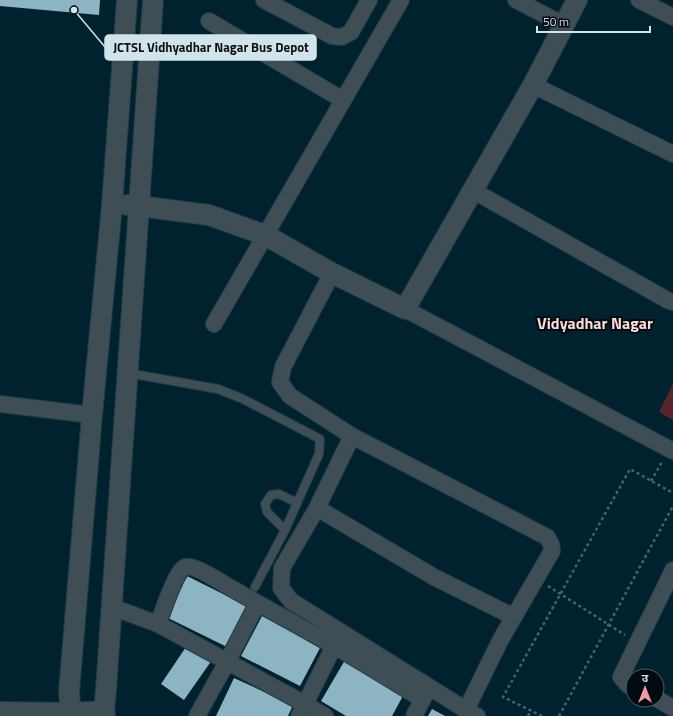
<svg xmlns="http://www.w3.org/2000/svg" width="673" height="716" font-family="'Titillium Web','Noto Sans Devanagari',sans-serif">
  <rect width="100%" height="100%" fill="#00222e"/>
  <!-- green -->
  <path fill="#57242a" d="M673,384V420L659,412Z"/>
  <!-- building -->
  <path fill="#8db4c2" d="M0,0H100L99,15L0,6Z
    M185,575L247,606L227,647L164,616Z
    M262,616L321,646L300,686L241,656Z
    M188,644L212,660L184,700L161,684Z
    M345,660L404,694L392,716H346L321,701Z
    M234,678L293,705L288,716H216Z
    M432,709L445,716H428Z"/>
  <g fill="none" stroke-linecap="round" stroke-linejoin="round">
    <defs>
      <path id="service" d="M128,373L218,389L243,399L320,439L319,454L285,530L255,587
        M285,530L267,512L265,504L271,495L279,494L297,503"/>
      <path id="minor" d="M264,0L332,36L342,37L351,32L369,0
        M516,0L564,25
        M639,0L673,17
        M209,21L343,100
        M533,85L673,154
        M472,190L669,301L673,302
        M332,273L283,367L280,382L290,396L352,436L547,537L551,544L552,551L501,639L466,710
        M405,309L673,451
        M214,324L401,0
        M0,404L92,415
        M352,436L317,508L282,568L281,588L291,601L466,710L477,716
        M317,508L434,577L514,617
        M112,607L158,624L305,704L325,716
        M158,624C162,614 176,570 185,567C194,564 222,583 231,588C265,608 300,626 334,646C364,663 393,681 422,699
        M633,687L628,685L621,677C638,641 656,606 673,570
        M657,699L673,708
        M197,716L227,662L257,604
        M299,716L334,646
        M414,716L427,691"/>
      <path id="tertiary" d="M127,205L139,206L209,215L265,235L332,273L405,309L533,85L577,0
        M0,712L70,713L104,711
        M71,716L69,692L92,415L112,205L127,0
        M105,716L104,711L106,690L153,0"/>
    </defs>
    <!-- service casing -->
    <use href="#service" stroke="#1d3d48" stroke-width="10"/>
    <!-- minor casing -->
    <use href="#minor" stroke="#1d3d48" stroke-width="18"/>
    <!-- tertiary casing -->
    <use href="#tertiary" stroke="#1d3d48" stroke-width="22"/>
    <!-- path -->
    <path stroke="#45636d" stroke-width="2.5" stroke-dasharray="3 3" stroke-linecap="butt" d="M651,481L662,462
      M548,586L625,635
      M528,716L531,710
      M542,716L503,697L630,469L673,493
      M559,716L673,506"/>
    <!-- service -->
    <use href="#service" stroke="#3f4e54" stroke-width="8"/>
    <!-- minor -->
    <use href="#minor" stroke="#3f4e54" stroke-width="16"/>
    <!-- tertiary -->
    <use href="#tertiary" stroke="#3f4e54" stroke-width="20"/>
  </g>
  <g text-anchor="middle" stroke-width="4" stroke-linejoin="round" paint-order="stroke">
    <!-- district labels -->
    <g font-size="16" font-weight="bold" fill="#fcd8d9" stroke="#000a0f">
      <text x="595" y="329">Vidyadhar Nagar</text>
    </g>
  </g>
  <!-- callouts -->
  <path fill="none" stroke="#d0e4eb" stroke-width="1.5" d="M74 10L105 47"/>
  <circle fill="#d0e4eb" stroke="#000a0f" stroke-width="1.5" cx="74" cy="10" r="4"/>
  <rect fill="#d0e4eb" stroke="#d0e4eb" stroke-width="1.5" x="105" y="35" width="211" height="25" rx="4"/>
  <g font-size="13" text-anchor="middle" font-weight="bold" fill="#111">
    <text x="211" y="52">JCTSL Vidhyadhar Nagar Bus Depot</text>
  </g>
  <!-- north arrow -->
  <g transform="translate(645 688)"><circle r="19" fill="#000a0f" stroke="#536167"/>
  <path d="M0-3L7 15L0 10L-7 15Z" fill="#f49aa1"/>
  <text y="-6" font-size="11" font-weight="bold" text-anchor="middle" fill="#d0e4eb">उ</text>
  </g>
  <!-- scale -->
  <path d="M537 26v6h113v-6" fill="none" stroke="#d0e4eb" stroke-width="2"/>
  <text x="543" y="26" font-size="12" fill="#d0e4eb" stroke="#000a0f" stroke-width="3" paint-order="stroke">50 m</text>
</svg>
